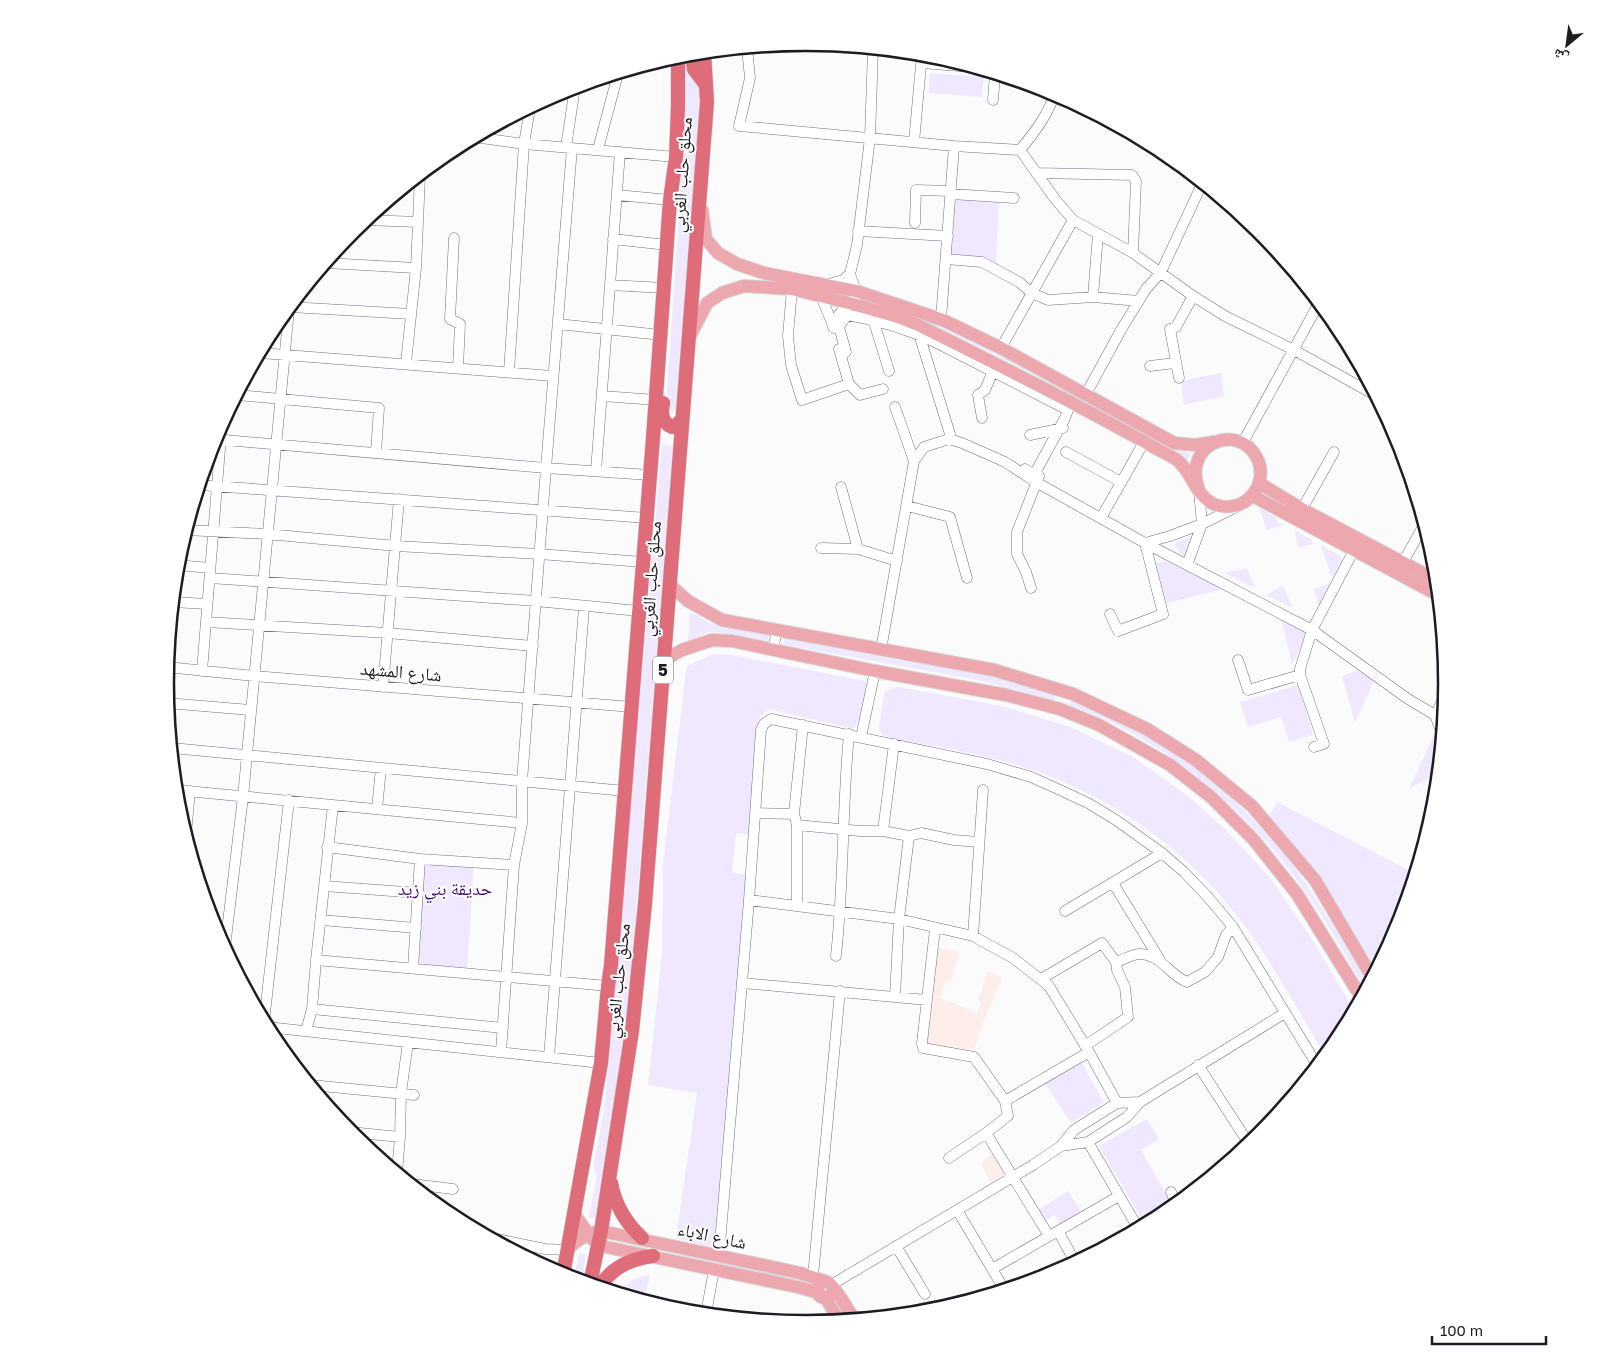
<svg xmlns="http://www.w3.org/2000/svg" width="1612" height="1366" font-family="'Golos Text','Noto Naskh Arabic',sans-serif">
  <rect width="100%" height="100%" fill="#fbfbfb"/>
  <!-- commercial -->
  <path fill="#fdeee9" d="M936,947L960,952L950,982L946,981L939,997L977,1013L981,1003L978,999L988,971L1002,978L985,1017L974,1050L927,1046Z
    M992,1153L1007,1174L991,1183L981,1164Z"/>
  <!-- green -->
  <path fill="#f0e8fe" d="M684,54H689V69L699,88L698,132L677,412L670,411V401L667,391L683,158Z
    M930,73L984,77L982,97L929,93Z
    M954,198L999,201L996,262L950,258Z
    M865,300L951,329L1191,454L1187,460L1173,449C1100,411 1028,370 954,335C925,322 895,313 864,303Z
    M1221,373L1224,396L1184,405L1181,381Z
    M662,444L673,446L630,989L621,1066L597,1217L593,1219L589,1217L597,1174L593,1167L604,1110Z
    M1259,508L1276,517L1278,523L1283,525L1267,530Z
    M1294,530L1312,540L1313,544L1299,548Z
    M1193,535L1184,558L1174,544Z
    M1321,545L1340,556L1342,560L1332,578Z
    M1165,561L1224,589L1166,603L1153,564Z
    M1247,568L1255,588L1224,573Z
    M1331,583L1320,606L1314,589Z
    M1283,586L1293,608L1266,595Z
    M690,612L714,625L768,635V641L715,632H709L688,641Z
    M1281,619L1305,632L1306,637L1292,664Z
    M788,638L865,654L989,675L1056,695L1054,700L978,680L787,645L784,643V639Z
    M713,654L732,655L865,681L867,684L860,718L854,729L769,709L760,715L751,835L736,833L732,872L746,875L716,1248L676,1238L697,1093L648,1085L662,954L663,864L686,671L687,666Z
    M1358,670L1374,681L1355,723L1342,676Z
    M1298,685L1313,735L1289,742L1281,717L1248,727L1240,702Z
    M899,687L1002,706L1070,727L1133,757L1188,796L1228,832L1270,878L1310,936L1354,1010L1338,1039L1325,1055C1299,1012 1275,967 1245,926C1189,850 1111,794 1020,766C996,759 971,753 946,748C926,744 904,742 883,735L880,731L879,726L884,695L885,691Z
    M1072,700L1138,729L1196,766L1229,795L1265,832L1294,866L1322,908L1368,983L1365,989C1343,951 1321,912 1294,876C1237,801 1159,736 1069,705Z
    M1434,735L1439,754L1438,773L1409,789Z
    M1277,802L1414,873L1398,928L1376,969L1317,871L1268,817Z
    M420,860L474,864L467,971L414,967Z
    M1080,1060L1104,1102L1071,1123L1044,1082Z
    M1147,1119L1159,1139L1141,1150L1173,1206L1162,1216L1145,1225L1099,1146Z
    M1068,1191L1081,1211L1061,1225L1055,1215L1041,1223L1035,1212Z
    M682,1252L798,1277L796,1283L681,1257Z
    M579,1253L586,1254L582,1281L574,1279Z
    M650,1275L644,1300L621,1293C628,1280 636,1277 650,1275Z"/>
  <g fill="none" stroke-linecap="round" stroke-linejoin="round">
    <defs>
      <path id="minor" d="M747,48L750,78L739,126L954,146L1020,150L1055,199L1073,220L1133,253L1193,296L1225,316L1294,350L1375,395
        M922,63L972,67
        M993,100L995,74
        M474,137L524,144L676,157
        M914,142L922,54
        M566,147L575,87
        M598,149L618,74
        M1020,150C1034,133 1048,115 1055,93
        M1036,173L1132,175L1136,181L1133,253
        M951,194L1014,198
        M617,195L670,200
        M366,220L418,222
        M915,223L916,190L951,191
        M858,231L948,236
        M454,238L450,319L460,324L458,368
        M613,239L667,245
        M946,259L982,262L1019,282L1032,293L1048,300L1093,297L1139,301
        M326,263L416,268
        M610,285L664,288
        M792,289L788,336L791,365L802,400L849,384
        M1093,297L1098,234
        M290,307L411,314
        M873,319L889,371
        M941,319L954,146
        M558,324L661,335
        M833,327C837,314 842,309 853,304L856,291L850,274L857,245L870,138L873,49
        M834,328L821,296L825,285L843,280L850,274
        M919,334L950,434L949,439
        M1001,348L1073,220
        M839,349L849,384L860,395L883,389
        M260,353L553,376
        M841,353L846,352L839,327L847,315C878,320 907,329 935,342L1068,410L1065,418L1034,475L1025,469
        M406,363L416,268L420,176
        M1150,366L1175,363
        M509,372L524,144L530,108
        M1179,378L1170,329L1176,327L1193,296
        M1086,394L1121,330L1146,289L1161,272L1202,184
        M237,395L379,408L376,452
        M602,396L656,400
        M895,407L914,461
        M982,418L978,395L985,390L993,371
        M1030,435L1063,428
        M214,439L546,468L650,475
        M1242,444L1319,303
        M1066,452L1121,482
        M596,471L620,152
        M200,485L647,518
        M841,487L858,549
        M907,506L950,517L967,578
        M1302,509L1334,452
        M1101,518L1144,442
        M186,530L267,534L396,546L539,554L643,562
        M821,548L858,549L897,561
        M1403,562L1424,525
        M177,565L210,568
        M1187,565L1202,524L1236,507
        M210,578L536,601L639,611
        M1031,588L1026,572L1017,554V532L1039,476
        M173,602L207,604
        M1110,614L1118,631L1163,614L1145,543L1312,630L1408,699L1435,715L1442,734
        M206,622L388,633L533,646
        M773,649L777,630
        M881,650L914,461L924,447L949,439L962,443L1005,462L1036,482L1145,543L1170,536L1202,524L1199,490
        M1238,660L1248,690L1300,675
        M167,667L254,676L632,707
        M202,671L222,424
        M383,687L399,499
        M167,703L250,710
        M1435,715L1445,696
        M861,737L875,671
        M1314,747L1324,744L1300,675V669L1312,630L1354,550
        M172,748L625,791
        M176,790L522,823
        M377,809L381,768
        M756,813L794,814
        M797,825L860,831H883L909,836L921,833L954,840L979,842
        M883,831L894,744
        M186,834L190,791
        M327,847L420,859
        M1113,883L1160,960
        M324,886L419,893
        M749,900L899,919L973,936L1013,958L1049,986L1089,1052L1117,1103
        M797,906V825L794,814L803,725
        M1065,911L1162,853
        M321,920L416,928
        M935,929L922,1043L923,1048L974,1057L1005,1101
        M973,936L983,790
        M225,947L243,797L289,309
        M836,956C844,882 842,808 849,734
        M316,960L608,986
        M413,968L420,859L514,865
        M1041,979L1102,943L1116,962C1123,960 1133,954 1139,954C1161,954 1169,975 1187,982L1205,972L1218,957L1226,935L1233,927
        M742,983L927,1000
        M895,996L899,919L909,836
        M312,1009L503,1028
        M264,1022L289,800
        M267,1027L601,1063
        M306,1031L312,1009L316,960L333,805
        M1085,1046L1128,1017L1125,987L1117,970L1116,962
        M501,1052L514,865L522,823V781L546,468L572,148
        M549,1057L584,607
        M1198,1065L1249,1144
        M311,1085L414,1095
        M350,1132L400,1137
        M1088,1142L1138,1228
        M1061,1146L1088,1142L1127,1117L1140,1102L1285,1013
        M949,1158L986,1133
        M397,1172L400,1137L401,1093L408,1042
        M412,1184L453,1189
        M1171,1192L1176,1203
        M957,1210L1004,1289
        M1058,1231L1075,1262
        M1049,1236L986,1133L1008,1116L1005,1101L1089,1052
        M492,1238L545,1249L567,1250
        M896,1246L925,1294
        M719,1255L749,900L761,730L764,724L771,719L987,764L1031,777L1060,790L1088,803L1116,820L1162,853L1184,872L1207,896L1233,927L1317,1065
        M992,1269L1119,1196
        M813,1276L840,991
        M831,1285L1033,1165L1061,1146L1074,1130L1117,1103L1140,1102
        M932,1311L933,1310
        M706,1314L714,1269"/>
      <path id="major" d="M702,210L706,239L718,253L737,264L764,273L856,291L943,320L1001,348L1174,443L1196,445L1214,442
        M690,336L707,303L722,293L744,286L792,289L853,304L898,317L918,325C982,357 1047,389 1110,423C1126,432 1142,440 1157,449C1163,452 1171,456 1177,460C1192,471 1195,497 1216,505C1245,515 1270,484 1257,458C1238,421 1181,444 1199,490
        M1259,483L1302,509L1436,580
        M1253,496L1438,595
        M670,585L688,601L722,620L994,670L1073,694L1147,729L1196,760L1252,806L1315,880L1372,977
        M664,660L682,650L712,640L732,641L875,671L1006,695L1060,709L1099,725L1170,765L1211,797L1253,839L1297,894L1361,997
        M575,1215L592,1239L606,1247L798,1287L819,1293
        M567,1250C577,1239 587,1233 601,1231L800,1273L827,1282
        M817 1290a8 8 0 1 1 16 0a8 8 0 1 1-16 0Z
        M833,1287L841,1298L854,1319
        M825,1297L839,1320"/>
      <path id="highway" d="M692,54L694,69L706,85
        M663,403C661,413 661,422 672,427L677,425L682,419
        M611,1183C615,1205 626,1223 642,1238
        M563,1275L601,1063L608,986L611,965L653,438L670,200L676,157L678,106V56
        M590,1284L601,1231L632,1031L645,904L707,102L704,52
        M600,1286C613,1267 630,1259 653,1256"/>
    </defs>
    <!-- minor casing -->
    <use href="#minor" stroke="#766e84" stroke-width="11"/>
    <!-- major casing -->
    <use href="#major" stroke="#d6d6d7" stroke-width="14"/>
    <!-- highway casing -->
    <use href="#highway" stroke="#d6d6d7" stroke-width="15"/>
    <!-- minor -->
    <use href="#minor" stroke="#fff" stroke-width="10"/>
    <!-- major -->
    <use href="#major" stroke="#eca7af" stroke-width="12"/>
    <!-- highway -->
    <use href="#highway" stroke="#df6d79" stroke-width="14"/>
  </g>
  <g text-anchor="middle" stroke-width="4" stroke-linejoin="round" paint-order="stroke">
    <!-- shield labels -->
    <rect fill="#fff" stroke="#625f65" stroke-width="1" x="653" y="656.5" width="20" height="27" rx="4"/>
    <g font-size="16" font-weight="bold" fill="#1e1b23">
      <text x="663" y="676">5</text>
    </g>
    <!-- street labels -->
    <g font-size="18" fill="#1e1b23" stroke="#fff">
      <text transform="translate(682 175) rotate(-86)" y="6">محلق حلب الغربي</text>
      <text transform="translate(651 579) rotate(-86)" y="6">محلق حلب الغربي</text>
      <text transform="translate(401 672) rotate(5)" y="6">شارع المشهد</text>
      <text transform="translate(618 981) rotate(-84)" y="6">محلق حلب الغربي</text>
      <text transform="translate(712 1236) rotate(12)" y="6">شارع الاباء</text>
    </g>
    <!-- park labels -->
    <g font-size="18" fill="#440972" stroke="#fff">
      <text x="445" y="895">حديقة بني زيد</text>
    </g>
  </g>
  <!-- crop -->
  <path d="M0 0H1612V1366H0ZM174 683a632 632 0 1 1 1264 0a632 632 0 1 1-1264 0Z" fill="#fff" fill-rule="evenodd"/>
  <path fill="none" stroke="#1e1b23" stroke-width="2.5" d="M174 683a632 632 0 1 1 1264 0a632 632 0 1 1-1264 0Z"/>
  <!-- north arrow -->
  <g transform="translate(1567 45) rotate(209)" stroke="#ffffff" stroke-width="4" paint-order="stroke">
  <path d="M0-4L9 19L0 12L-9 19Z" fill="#1e1b23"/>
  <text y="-8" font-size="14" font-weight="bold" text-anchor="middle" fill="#1e1b23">ش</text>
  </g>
  <!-- scale -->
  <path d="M1432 1336v8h114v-8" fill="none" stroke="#1e1b23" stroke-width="2.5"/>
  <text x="1440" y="1336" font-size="15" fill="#1e1b23" stroke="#ffffff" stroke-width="4" paint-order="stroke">100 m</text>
</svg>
